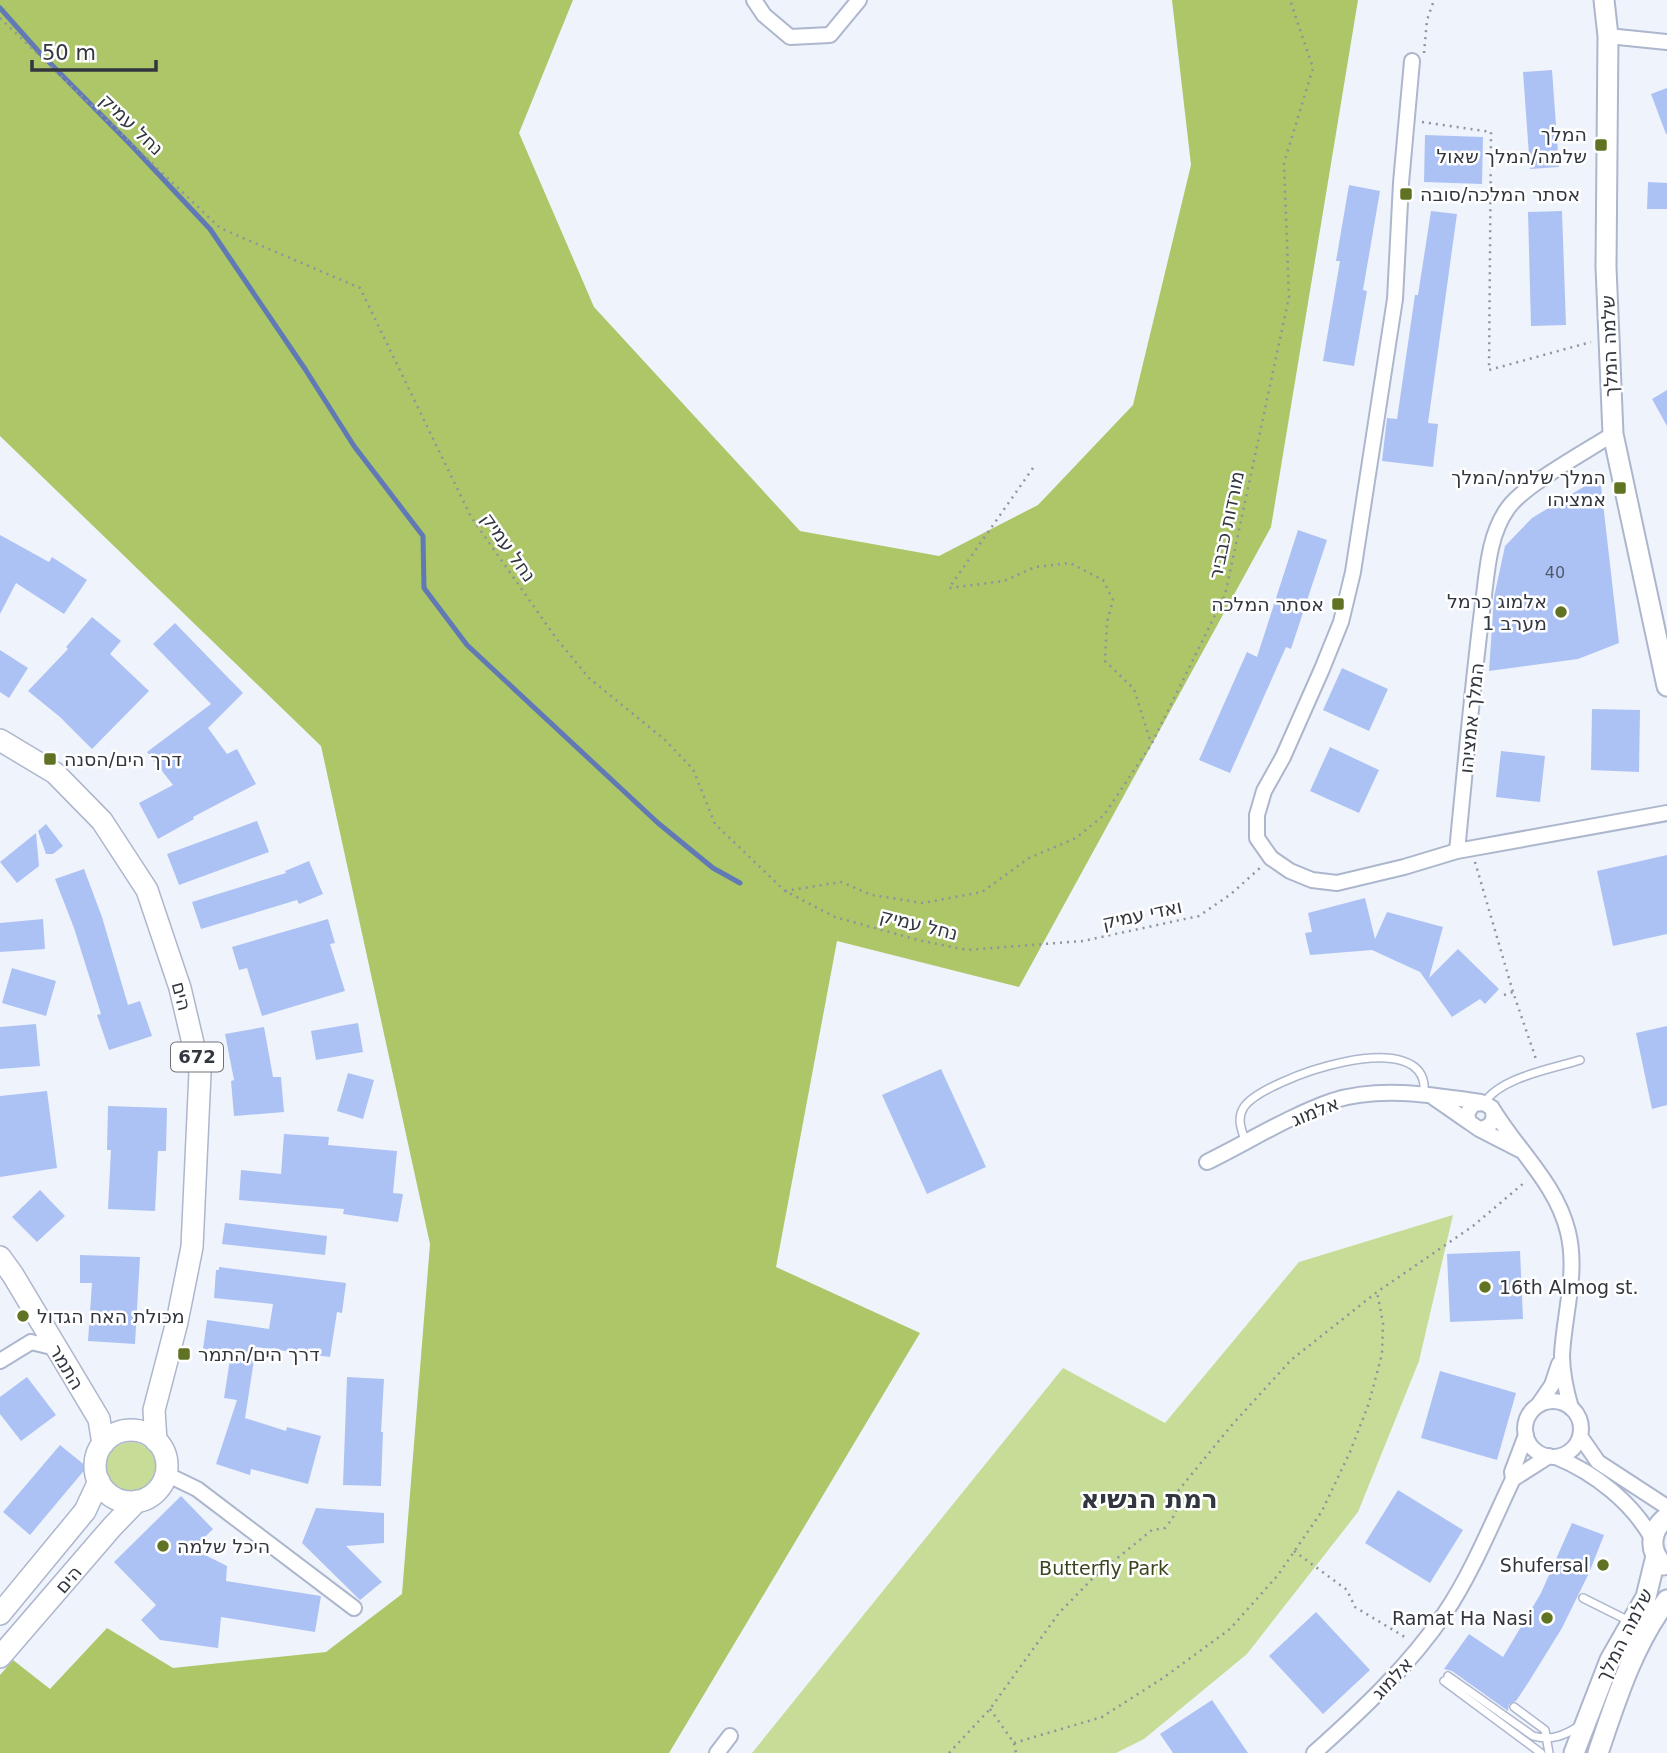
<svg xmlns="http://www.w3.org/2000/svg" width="1667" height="1753" font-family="'DejaVu Sans',Heebo,sans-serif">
  <rect width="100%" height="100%" fill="#eff3fc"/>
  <!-- green -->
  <path fill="#c7dc96" d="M1453,1215L1419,1361L1358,1512L1247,1654L1144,1739L1116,1753H752L1063,1368L1165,1423L1299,1262Z
    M106 1467a25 25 0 1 1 50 0a25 25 0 1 1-50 0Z"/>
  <!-- forest -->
  <path fill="#acc668" d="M0,0H573L519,133L594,307L800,531L939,556L1038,505L1133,405L1191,165L1172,0H1358L1271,527L1019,987L837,941L776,1267L920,1333L669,1753H0V1675L13,1660L50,1689L107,1628L173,1668L326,1652L402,1594L430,1244L321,746L0,436Z"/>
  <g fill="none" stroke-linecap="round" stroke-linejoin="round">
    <!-- stream -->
    <path stroke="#6179b4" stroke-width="5" d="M0,8L40,53L131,145L210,229L305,369L354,446L423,536L424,588L467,645L658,823L713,868L740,883"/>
  </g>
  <!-- building -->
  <path fill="#adc2f4" d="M1552,70L1559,167L1530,169L1523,72Z
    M1667,88V134H1666L1651,94Z
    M1425,135L1483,137L1482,184L1424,182Z
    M1648,182L1667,183V209H1647Z
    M1349,185L1380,191L1363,290L1367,291L1354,366L1323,361L1340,261H1336Z
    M1431,211L1457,214L1428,423L1438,424L1433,467L1382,461L1387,418L1397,419L1415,295H1418Z
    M1562,211L1566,325L1531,326L1528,212Z
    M1667,390V426L1652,399Z
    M1600,477L1619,643L1578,659L1489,671L1494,597L1505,546L1532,518Z
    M1298,530L1327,540L1291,649L1286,647L1230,773L1199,760L1247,652L1257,657Z
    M0,535L49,562L52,557L87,580L64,614L16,583L0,614Z
    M92,617L121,641L110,654L149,691L92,749L60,717L28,691L68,649L66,647Z
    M175,623L243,693L208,728L227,754L237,749L256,784L193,817L194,819L158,839L139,803L173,785L147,752L211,704L153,644Z
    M0,650L28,668L9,698L0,692Z
    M1342,668L1388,689L1369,731L1323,710Z
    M1592,709L1640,710L1639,772L1591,770Z
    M1330,747L1379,770L1359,813L1310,791Z
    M1501,751L1545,756L1540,802L1496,797Z
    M257,821L269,852L179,885L167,854Z
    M46,824L63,846L53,854H46L38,831Z
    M36,833L39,866L17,883L0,862Z
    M1667,855V934L1613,946L1597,871Z
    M309,861L323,894L299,904L297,900L201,929L192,902L286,873L285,871Z
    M84,869L102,917L128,1005L140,1001L152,1036L109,1050L97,1015L101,1014L74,928L55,879Z
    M1365,898L1375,939L1387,912L1443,927L1429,978L1458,949L1499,989L1485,1004L1480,999L1452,1017L1420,972L1372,950L1310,955L1305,933L1312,932L1308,913Z
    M43,919L45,949L0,952V923Z
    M328,919L335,943L330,944L345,991L262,1016L247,968L239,970L232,947Z
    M12,968L56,981L46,1016L2,1003Z
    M358,1023L363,1052L316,1060L311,1031Z
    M36,1024L40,1066L0,1069V1027Z
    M1667,1026V1105L1652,1109L1636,1033Z
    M264,1027L273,1077H281L284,1112L234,1116L231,1081L234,1080L225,1034Z
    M941,1069L986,1167L927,1194L882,1095Z
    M348,1073L374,1080L363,1119L337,1111Z
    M47,1091L57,1168L0,1177V1096Z
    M108,1106L167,1108L166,1151H158L155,1211L108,1209L111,1150H107Z
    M284,1134L329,1137L328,1145L397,1151L393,1193L403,1194L398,1222L343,1214L344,1209L239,1200L241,1170L281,1174Z
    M40,1190L65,1216L37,1242L12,1217Z
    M225,1223L327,1236L325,1255L222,1244Z
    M1520,1251L1523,1319L1450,1322L1447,1254Z
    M80,1255L140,1257L135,1344L88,1341L92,1283H80Z
    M219,1267L346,1283L342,1313L337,1312L330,1357L256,1347L245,1418L286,1431L287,1427L321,1436L308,1484L251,1469L250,1475L216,1464L237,1400L224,1398L231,1353L203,1349L207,1320L269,1329L273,1304L214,1298L216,1270H219Z
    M1440,1371L1516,1393L1497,1460L1421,1438Z
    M27,1377L56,1415L21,1441L0,1414V1397Z
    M347,1377L384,1379L381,1432H383L381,1486L343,1485Z
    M60,1445L87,1467L30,1535L3,1512Z
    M1398,1490L1463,1530L1430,1583L1365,1543Z
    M181,1496L213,1529L193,1549L227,1566L226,1581L321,1596L315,1632L221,1617L218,1648L160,1640L141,1620L156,1605L114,1562Z
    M316,1508L384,1513V1543L346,1546L382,1582L360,1600L302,1543Z
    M1572,1523L1604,1535L1589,1573L1562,1628L1528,1683L1516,1701L1509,1704L1508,1711L1452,1671L1444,1669L1469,1634L1503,1657L1541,1593Z
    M1316,1612L1370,1670L1323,1714L1269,1656Z
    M1212,1700L1248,1753H1173L1160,1734Z"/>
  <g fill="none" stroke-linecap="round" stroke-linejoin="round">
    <defs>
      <path id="lane" d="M1484,1103C1501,1077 1552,1069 1580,1060
        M1246,1143C1242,1131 1236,1119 1244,1107C1264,1078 1432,1020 1424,1094
        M1583,1598L1631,1622
        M1448,1676L1533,1736C1550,1741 1564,1736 1579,1726
        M1444,1681L1541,1753
        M1514,1707L1545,1730L1549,1753"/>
      <path id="street" d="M754,0L764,15L790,37L830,35L859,0
        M1608,36L1667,42
        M1412,61L1401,183L1395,299L1353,572L1341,622L1322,669L1283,757L1264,791L1257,815V838L1271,858L1290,871L1312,880L1337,883L1404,867L1457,851L1667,813
        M1457,851C1465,771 1472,690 1482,611C1487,577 1487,537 1508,508C1524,485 1587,451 1613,434
        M1433,1097L1469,1122
        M1493,1112C1495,1122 1489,1128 1479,1129L1469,1122L1467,1114L1473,1104L1484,1103L1492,1108C1517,1150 1556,1183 1568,1232C1578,1273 1564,1314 1562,1355C1562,1374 1566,1391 1571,1408
        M1479,1129L1520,1150
        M1207,1162C1246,1143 1291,1115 1332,1101C1380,1086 1432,1095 1481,1102
        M0,1361L31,1342L56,1348
        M1525 1429a28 28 0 1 1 56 0a28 28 0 1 1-56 0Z
        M1539,1404L1552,1385L1559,1364
        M1580,1436L1598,1462L1667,1507
        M1556,1457C1595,1473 1633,1503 1653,1540
        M166,1474L197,1489L354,1608
        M1513,1479L1549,1456
        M717,1753L730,1736
        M1314,1753C1362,1710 1409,1666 1445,1613C1471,1575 1493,1521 1513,1479L1512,1472L1526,1435"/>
      <path id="secondary" d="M1604,0L1608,36L1606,267L1613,434L1667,686
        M1663,1565C1648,1550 1650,1530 1667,1517
        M1574,1753L1610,1660L1646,1597L1656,1556
        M1598,1753C1616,1700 1633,1645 1667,1600"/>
      <path id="primary" d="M0,740L55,773L102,821L147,890L180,988L200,1073L192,1247L177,1322L154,1410L156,1441
        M0,1257L13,1275L99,1419L103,1444
        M95 1466a36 36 0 1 1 72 0a36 36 0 1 1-72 0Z
        M0,1614L85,1511L99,1481
        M0,1657L112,1527L137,1501"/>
    </defs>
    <!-- lane casing -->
    <use href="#lane" stroke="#acb6cd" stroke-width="10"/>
    <!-- street casing -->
    <use href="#street" stroke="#acb6cd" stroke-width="18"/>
    <!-- secondary casing -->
    <use href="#secondary" stroke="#acb6cd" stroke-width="23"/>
    <!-- primary casing -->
    <use href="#primary" stroke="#acb6cd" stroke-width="24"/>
    <!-- path -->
    <path stroke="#90949d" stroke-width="2.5" stroke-dasharray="2 5" stroke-linecap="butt" d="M0,18L220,228L360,288L471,517L556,638L589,678L665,740L693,769L715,824L785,891L835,917L918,940L967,950L1083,941L1199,916L1231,894L1261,867
      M1424,53L1427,20L1434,0
      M1422,122L1491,132L1489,370L1591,342
      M1033,468L949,588L1004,581L1035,567L1070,563L1103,580L1113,600L1107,622L1105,661L1134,689L1151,743
      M1475,862L1513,992L1536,1059
      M785,891L841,882L872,895L923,903L982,892L1029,858L1076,838L1104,815L1151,745L1225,595L1289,297L1284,163L1313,68L1290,0
      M1504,995L1513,992
      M1294,1551L1347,1590L1355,1607L1408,1639
      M990,1709L1014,1743L1016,1753
      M1014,1743L1102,1717L1163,1678L1230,1629L1278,1575L1322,1511L1350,1452L1369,1403L1382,1354L1383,1323L1377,1292
      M949,1753L990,1709L1059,1613L1094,1577L1152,1530L1165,1528C1176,1515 1179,1508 1178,1491L1231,1426L1291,1360L1377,1292L1473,1226L1525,1182"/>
    <!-- lane -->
    <use href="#lane" stroke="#fff" stroke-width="7"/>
    <!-- street -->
    <use href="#street" stroke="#fff" stroke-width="14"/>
    <!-- secondary -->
    <use href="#secondary" stroke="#fff" stroke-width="19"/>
    <!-- primary -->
    <use href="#primary" stroke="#fff" stroke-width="21"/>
  </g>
  <!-- markers -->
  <g fill="#607322" stroke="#fff" stroke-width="2.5">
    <rect x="1594" y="138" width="14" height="14" rx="3.5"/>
    <rect x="1399" y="187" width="14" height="14" rx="3.5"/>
    <rect x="1613" y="481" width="14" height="14" rx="3.5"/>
    <rect x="1331" y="597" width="14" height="14" rx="3.5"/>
    <circle cx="1561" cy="612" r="7"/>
    <rect x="43" y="752" width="14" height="14" rx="3.5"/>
    <circle cx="1485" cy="1287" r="7"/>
    <circle cx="23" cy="1316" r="7"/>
    <rect x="177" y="1347" width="14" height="14" rx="3.5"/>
    <circle cx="163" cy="1546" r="7"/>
    <circle cx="1603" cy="1565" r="7"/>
    <circle cx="1547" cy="1618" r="7"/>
  </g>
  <g text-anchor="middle" stroke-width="5" stroke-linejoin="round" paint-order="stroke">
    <!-- number labels -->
    <g font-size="16" fill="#51596c">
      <text x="1555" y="578">40</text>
    </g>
    <!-- shield labels -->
    <rect fill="#fff" stroke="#707279" stroke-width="2" x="171" y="1042.5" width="52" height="29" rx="5"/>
    <g font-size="18" font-weight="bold" fill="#32363f">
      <text x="197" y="1063">672</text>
    </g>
    <!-- street labels -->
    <g font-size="19" fill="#32363f" stroke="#fff">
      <text transform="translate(132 124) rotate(44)" y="7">נחל עמיק</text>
      <text transform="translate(1609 346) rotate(-92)" y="7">שלמה המלך</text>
      <text transform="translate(1226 525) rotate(-78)" y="7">מורדות כבביר</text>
      <text transform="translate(509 547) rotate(55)" y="7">נחל עמיק</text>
      <text transform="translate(1471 718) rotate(-84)" y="7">המלך אמציהו</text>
      <text transform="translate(1142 914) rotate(-12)" y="7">ואדי עמיק</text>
      <text transform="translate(919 924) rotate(14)" y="7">נחל עמיק</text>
      <text transform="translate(182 996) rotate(75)" y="7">הים</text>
      <text transform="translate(1315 1111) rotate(-22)" y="7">אלמוג</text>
      <text transform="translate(67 1367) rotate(59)" y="7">התמר</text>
      <text transform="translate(68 1579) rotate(-49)" y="7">הים</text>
      <text transform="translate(1624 1635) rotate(-63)" y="7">שלמה המלך</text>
      <text transform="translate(1392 1678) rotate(-47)" y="7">אלמוג</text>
    </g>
    <!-- poi labels -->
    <g font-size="19" fill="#32363f" stroke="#fff" text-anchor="end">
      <text x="1587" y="141">המלך<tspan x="1587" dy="22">שלמה/המלך שאול</tspan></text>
      <text x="1420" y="201" text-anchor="start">אסתר המלכה/סובה</text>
      <text x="1606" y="484">המלך שלמה/המלך<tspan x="1606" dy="22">אמציהו</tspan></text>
      <text x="1547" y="608">אלמוג כרמל<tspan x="1547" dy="22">מערב 1</tspan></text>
      <text x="1324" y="611">אסתר המלכה</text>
      <text x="64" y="766" text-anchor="start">דרך הים/הסנה</text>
      <text x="1499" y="1294" text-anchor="start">16th Almog st.</text>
      <text x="37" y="1323" text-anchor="start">מכולת האח הגדול</text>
      <text x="198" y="1361" text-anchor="start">דרך הים/התמר</text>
      <text x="177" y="1553" text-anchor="start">היכל שלמה</text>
      <text x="1589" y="1572">Shufersal</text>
      <text x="1533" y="1625">Ramat Ha Nasi</text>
    </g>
    <!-- park labels -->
    <g font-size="19" fill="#3a451e" stroke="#fff">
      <text x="1104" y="1575">Butterfly Park</text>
    </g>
    <!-- district labels -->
    <g font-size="26" font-weight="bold" fill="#32363f" stroke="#fff">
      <text x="1149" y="1508">רמת הנשיא</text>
    </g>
  </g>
  <!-- scale -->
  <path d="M32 60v10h124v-10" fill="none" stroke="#32363f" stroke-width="3.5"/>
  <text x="42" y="60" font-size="21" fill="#32363f" stroke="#ffffff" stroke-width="5" paint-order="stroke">50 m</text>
</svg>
